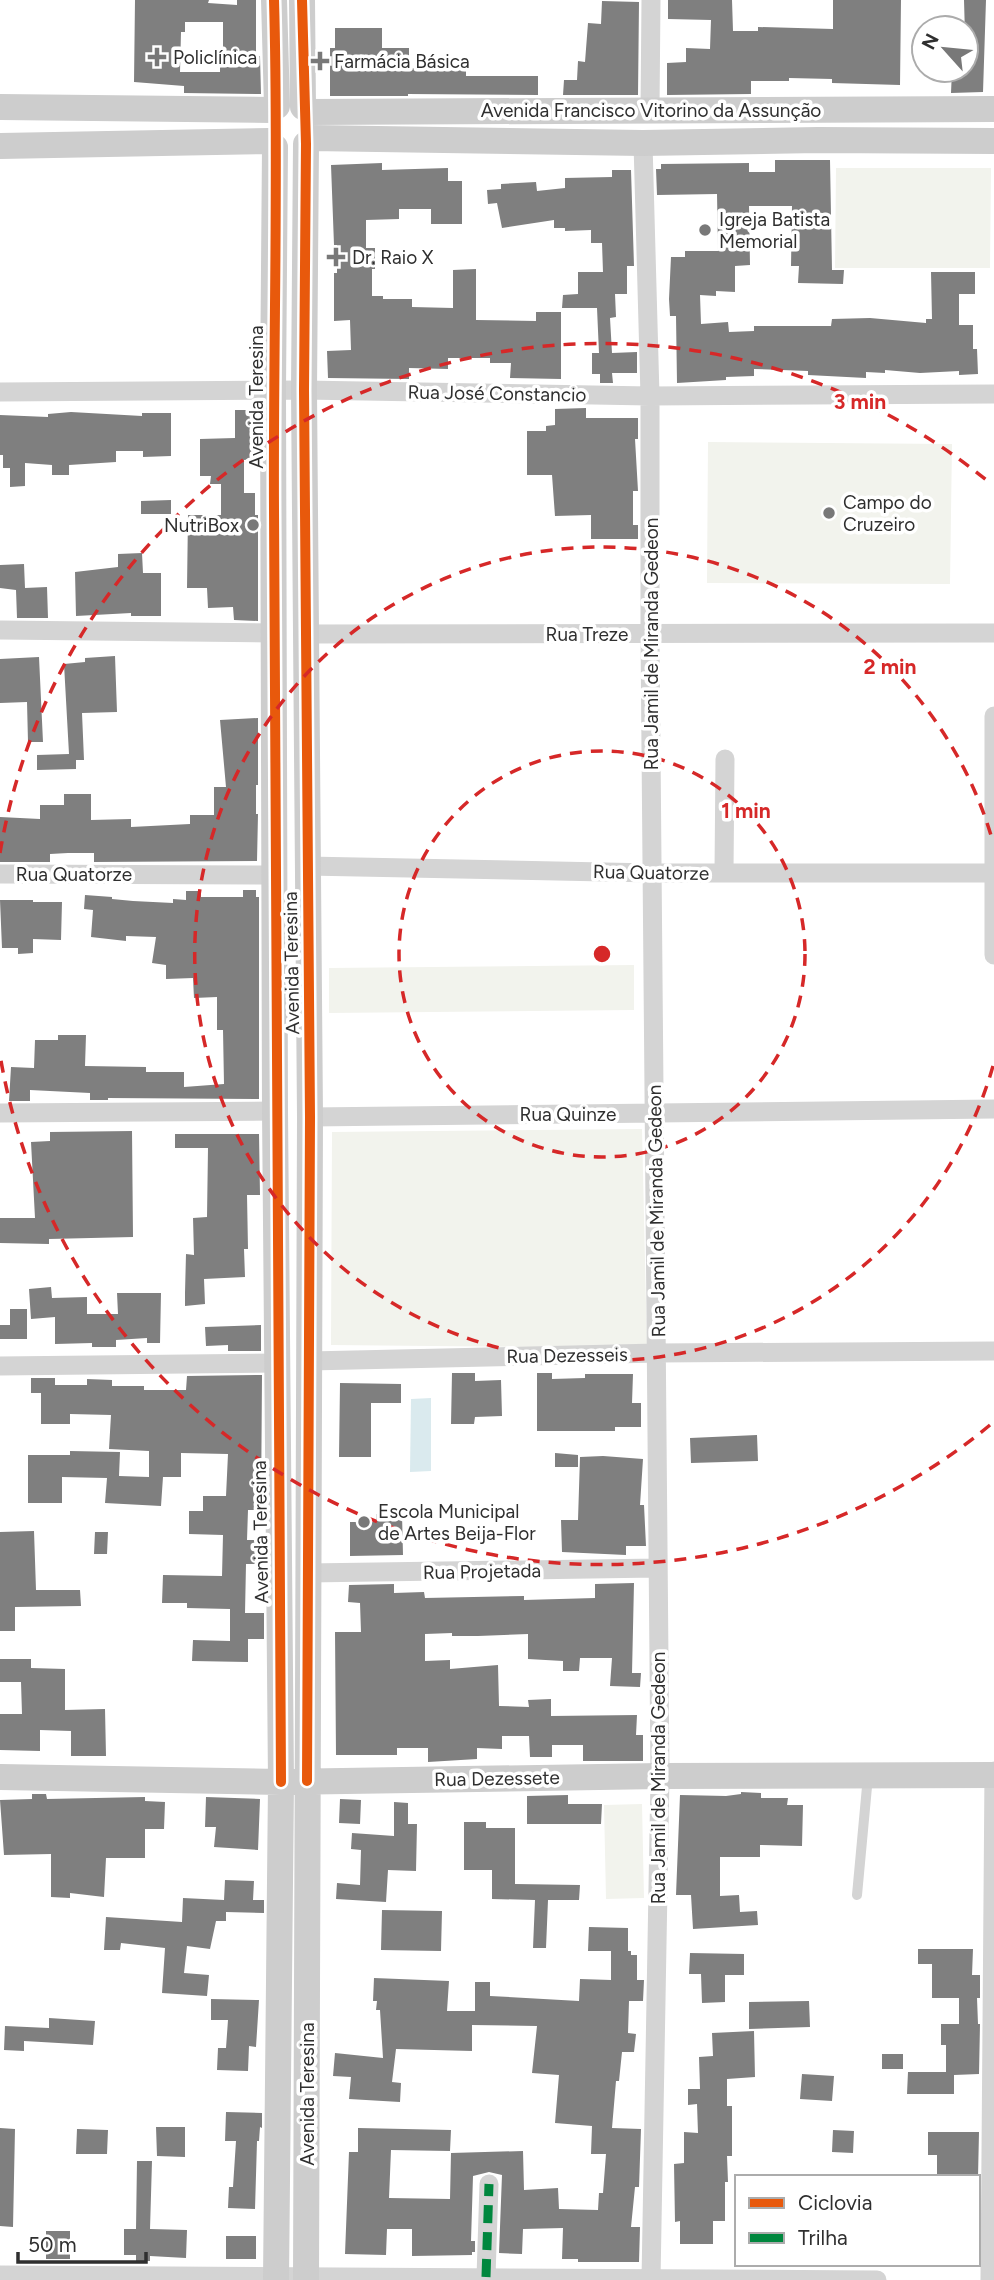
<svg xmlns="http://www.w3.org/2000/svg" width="994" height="2280" font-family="Figtree,sans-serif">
  <rect width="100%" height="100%" fill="#fff"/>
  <!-- green -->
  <path fill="#f2f3ed" d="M836,168H991L990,268H835Z
    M708,442L952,444L950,584L707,583Z
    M634,965V1010L329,1013V968Z
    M642,1129L647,1348L331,1345L332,1132Z
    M642,1804L644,1898L606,1899L604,1805Z"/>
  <!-- water -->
  <path fill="#daeaee" d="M431,1398V1471L410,1472L411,1399Z"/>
  <!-- building -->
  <path fill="#7f7f7f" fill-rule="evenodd" d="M135,0H209L208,3L237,5V0H256V56H260L261,94L184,93V86L134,82ZM185,22H223V57H220V72H180L181,32H185Z
    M668,0H732L733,31H758V27L833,29V0H901L900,85L832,83V79L789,78V81H751V94L667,95V63L686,62V48L710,49L711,20L668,19Z
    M964,0H986L983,92L951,93L952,70H966Z
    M602,1L639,2L638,95H563L564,80H577L578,61L585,62L588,23L601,24Z
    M335,28H382V48H409V68L466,70V76H538V95L408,94V96H330V48H335Z
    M775,160H830L832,270H844L843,284L798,283L799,266H791L792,206H749L750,265L735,266V292L716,291V296L700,295L701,324L728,322L729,332L754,331V326H831L832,319L870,318L926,323V319H932L931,272H975V294H959V325H973V349H977L978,374L959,375V371L920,373L885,370V373L866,372V378L808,375V371L754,369V376L726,377V380L677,383L676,316H670L669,299L671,257H685V251H718L717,194L657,195L656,169H661V164L749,163V172H775Z
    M382,163V170L448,168V181H462V224H431V209H399V219L366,220V248H375V269H372V296H383V299H412V307L453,308V270L476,269V320L536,321V312H561V379L510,378L511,363H490V358H448V369L409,368V379L328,378L327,351L351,350L350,320L334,321V273H337V245H334L331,165Z
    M612,170H631L634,266H627V294H615L616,317L610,318L612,353L637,352V373H612L613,383H600V374H592V353H599L597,308H562L563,295L578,294V272H603L602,243H591V230L565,231V228H554V220L502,228L497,203L488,204L487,190L501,189V184L536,182L537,191L565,188V178L612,177Z
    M586,408V418H638V439H635L638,491H633V525H638V539H591V515L555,516L552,475H527V431H546V426L555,425V409Z
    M235,410H257V432H251L252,459L244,460V493H255V515H258V621L234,620L233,607L208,608L207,588H187L188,515H221V484H210L211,476H200V439L235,438Z
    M71,412L142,416V413H171V456L143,457V451H116V462L69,465V475H52V465L25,463V486L10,487V468H3V455H0V415L48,417V414Z
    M171,500V514H141V501Z
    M142,553L143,573H161V616H131V613L76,616L75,572L118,567V554Z
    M24,564L25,588L47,587L48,618H17L16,590L0,588V565Z
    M115,656L117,712L82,713L84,760H76V769L37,770V755L69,754L64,664L85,662V658Z
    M39,657L43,742H28L27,702L0,703V659Z
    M258,718V785H256V814H258L257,861L94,862V853H68L50,854V862H0V817L40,819V805H64V794H91V820L131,819V827L190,824V815H214V787H226L220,720Z
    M243,890H256V897H259V1099L108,1098V1100H90V1093L30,1090V1101H9L11,1067L34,1068L35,1040H58V1035H86L85,1066L146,1067V1072H184V1087L224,1084L223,1030H217V997L194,998L193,978L166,979V965L152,963L156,937L126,936V941L91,937L93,910L84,909L85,895L112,897V899L133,901L173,903V899L186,900V891H201V897H243Z
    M0,900H33V902H62L61,940L33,939V953L18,954V948H2Z
    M132,1131L133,1237L49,1239V1244L0,1243V1218H35L31,1142L50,1141V1132Z
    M175,1134H259L260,1195H247L248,1249H244L245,1277L204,1279L205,1304L185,1306V1293L186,1254L194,1255L193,1218L207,1217L208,1148H175Z
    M51,1287L52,1298L87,1297V1314H118L117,1293H161L160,1343H147V1338L116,1340V1347H92V1343L55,1344V1317L31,1319L29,1289Z
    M10,1309H27V1339H0V1325H10Z
    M261,1325V1351H228V1345L206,1346L205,1327Z
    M452,1373H475V1381L501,1380L502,1416L475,1417L474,1424H451Z
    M537,1373H552V1379L585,1378V1374H633L632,1403H641V1427H615V1431H537Z
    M262,1375L261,1510H248L247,1540H263V1564H246L245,1613H264V1639H248V1662L192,1661L193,1640L230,1641V1609L187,1608V1603H162L163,1575L222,1576L223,1535L189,1534V1511H203V1496H226L228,1454L181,1453V1477H163L161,1506L105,1503L107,1478L62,1477V1503H28V1455H70V1451L120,1452L119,1476L149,1477V1451L109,1449L111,1415L70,1414V1424H41V1393H31V1378H55V1385H87V1379L112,1380V1386H144V1390H186L187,1376Z
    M340,1383L401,1384V1403H371V1457H339Z
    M757,1435L758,1461L691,1463L690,1438Z
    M555,1453L578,1455V1467H555Z
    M603,1456L643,1459L640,1505H644L646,1546H626V1555L562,1552L561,1520H578L580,1457Z
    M402,1513L403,1555L350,1556V1522H376V1514Z
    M34,1531L36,1590H80L81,1606L15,1607V1631H0V1532Z
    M95,1532H108L107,1554H94Z
    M634,1583L632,1673H641L640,1687L610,1686L612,1658H580L579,1671H563V1661L528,1659V1634L478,1636H452V1633L425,1634V1661L450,1660V1669L498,1665L499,1706L529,1707L528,1700L551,1699V1716L637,1715L636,1735H643V1761H583V1745H552V1757H530L529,1736H502V1749L477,1748V1759L428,1762V1748H397V1755H336L335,1632H361L360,1603L348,1602L349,1585L394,1584V1593L424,1592L425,1598L524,1596V1600L595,1598V1584Z
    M0,1659H31V1668L65,1669V1710L105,1709L106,1756H71V1731L40,1730V1751L0,1750V1714H22L21,1682H0Z
    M741,1792L761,1793V1798H788L787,1805H803L802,1846L760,1845V1857H720V1896L739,1895L740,1912L757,1911L758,1925L693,1929L691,1895H676L680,1795L726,1796L741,1794Z
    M32,1794H46L47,1799L145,1797V1801L165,1802L164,1829H145V1858H106L104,1897L70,1893V1898L51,1897V1854L4,1855L0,1800L32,1799Z
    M568,1795V1804H602L601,1824H527V1796Z
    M206,1797L260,1799L258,1850L214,1847L216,1827H205Z
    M340,1799L361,1800L360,1824L339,1823Z
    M394,1802L408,1803V1824H417L416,1871L388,1870L386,1902L336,1899L337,1883L360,1885L361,1850L351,1849L352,1833L394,1836Z
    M464,1822H486V1828H515V1884L580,1885L579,1900H548L546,1948H533L535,1900L492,1899V1870H464Z
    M225,1880L254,1881L253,1900H264V1913L226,1912V1921H216L210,1949L187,1946L184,1973L209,1975L207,1996L162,1993L165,1948L121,1943L120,1950H104L106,1917L182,1922L183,1898L224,1900Z
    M382,1910L442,1911L441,1951L381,1950Z
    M589,1927L628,1928V1951H631V1955H637V1980H644L643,2001H629L628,2033L636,2034L634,2052H622L619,2081H616L612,2128L641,2129L639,2187H635L631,2227H640L639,2262H578V2259H562L563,2228L523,2229L522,2254L499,2253L502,2175L489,2172L473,2176L471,2241H475V2252H472V2255L412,2256V2229H387L386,2255L345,2254L349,2152H358V2128L451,2130L450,2151L391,2150L389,2198L450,2199L451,2153L523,2151L524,2190L558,2188L559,2209L598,2210L599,2193H603L606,2154H591L592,2126L555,2123L559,2075L532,2073L537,2026L472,2025V2051L396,2049L392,2082L401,2083L400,2102L349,2099L351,2077L333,2076L335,2053L383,2058L380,2010H376L377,2001H373L374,1978L449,1981L447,2011H475V1982H490V1996L579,2001L580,1979L611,1980V1951H588Z
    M918,1949H973L972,1975H980V1998H977L978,2024H980L979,2074L954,2075V2094H907L908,2072H946V2045H941V2024H959V1998H932V1964H918Z
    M690,1953L744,1954V1975H725V2002L702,2003L701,1974H689Z
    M211,1999L259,2000L256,2047L249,2046L248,2071L217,2070L218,2048H226L228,2020H211Z
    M809,2001L810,2027L749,2029V2002Z
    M49,2018L95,2021L93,2045L24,2041V2051L4,2050L5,2026L49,2028Z
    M754,2031L755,2077L727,2079V2106H732V2156H727L728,2182H725V2221H713V2244H680V2221L675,2222L674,2164L684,2163V2132L698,2133L697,2104L688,2105V2089H700L699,2057L713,2056L712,2033Z
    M882,2054H903V2069H882Z
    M802,2074L834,2076L832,2101L800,2099Z
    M226,2112L262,2113V2128L260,2127L259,2141H257L255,2209L228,2208L229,2187H233L236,2141H225Z
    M156,2127H185V2157L157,2156Z
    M0,2128L15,2129L13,2227L0,2226Z
    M77,2129L108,2130L107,2154H76Z
    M833,2130L854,2131L853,2153L832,2152Z
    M928,2132H979L978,2177H937V2155H928Z
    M137,2161H152L150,2229L187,2230L186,2258L150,2256V2261H136V2255H124V2229H136Z
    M46,2231H70V2259H46Z
    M226,2236H256V2259H226Z"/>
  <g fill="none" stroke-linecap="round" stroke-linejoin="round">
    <!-- lane -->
    <path stroke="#d4d4d4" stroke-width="10" d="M857,1895L868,1776"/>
    <!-- street -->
    <path stroke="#d4d4d4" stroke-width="19" d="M650,109L651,0
      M643,143L650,396V634L660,1776L651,2280
      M0,392L304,390L650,396L994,394
      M0,630L274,633
      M305,634L994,633
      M994,716V955
      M307,866L653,873H994
      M724,873L725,759
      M0,874L275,875
      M0,1113L275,1111
      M310,1117L994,1109
      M309,1361L657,1353L994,1351
      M0,1366L277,1363
      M308,1573L657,1568
      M0,2275L877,2280
      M486,2277L489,2184
      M990,2280L994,1771"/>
    <!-- secondary -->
    <path stroke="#cdcdcd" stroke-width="26" d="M274,0L277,106
      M302,0L303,107
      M0,107L271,110
      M309,112L994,109
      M311,138L643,143L818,140L994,141
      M306,144L304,390L310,1117L306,2280
      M0,146L269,141
      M275,147L273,390L275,1111L281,1782L276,2280
      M0,1777L281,1782L660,1776L994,1775"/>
    <!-- quiet -->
    <path stroke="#00873e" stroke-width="9" stroke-dasharray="18 9" stroke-linecap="butt" d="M486,2277L489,2184"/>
    <defs>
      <path id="cycleway" d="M274,0C279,170 273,340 274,510C275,934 276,1358 281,1782
        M302,0L306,144L304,390L310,1117L307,1781"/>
    </defs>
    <!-- cycleway casing -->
    <use href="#cycleway" stroke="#fff" stroke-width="15"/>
    <!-- cycleway -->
    <use href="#cycleway" stroke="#e8590c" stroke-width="10"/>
  </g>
  <!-- distance rings -->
  <g fill="none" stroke="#d62828" stroke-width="3.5" stroke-dasharray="12 9">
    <circle cx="602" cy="954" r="203"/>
    <path d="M993 1066A407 407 0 1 1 993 842"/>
    <path d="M990 1425A610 610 0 0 1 0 1055M0 853A610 610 0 0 1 990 483"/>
  </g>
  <!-- markers -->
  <g fill="#787878" stroke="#fff" stroke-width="2.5">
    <path d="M153.5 46.5h7v7h7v7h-7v7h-7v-7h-7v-7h7z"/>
    <path d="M316.5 50.5h7v7h7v7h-7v7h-7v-7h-7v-7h7z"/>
    <circle cx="705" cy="230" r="7"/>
    <path d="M332.5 246.5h7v7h7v7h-7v7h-7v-7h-7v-7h7z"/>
    <circle cx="829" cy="513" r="7"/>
    <circle cx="253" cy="525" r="7"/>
    <circle cx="364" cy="1522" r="7"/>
  </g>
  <g text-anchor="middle" stroke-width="7" stroke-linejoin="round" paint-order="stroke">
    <!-- poi labels -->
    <g font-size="19" fill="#2f2f2f" stroke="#fff" text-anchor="start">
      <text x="173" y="64">Policlínica</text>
      <text x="334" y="68">Farmácia Básica</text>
      <text x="719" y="226">Igreja Batista<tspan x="719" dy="22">Memorial</tspan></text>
      <text x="352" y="264">Dr. Raio X</text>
      <text x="843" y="509">Campo do<tspan x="843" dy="22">Cruzeiro</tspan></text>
      <text x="239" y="532" text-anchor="end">NutriBox</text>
      <text x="378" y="1518">Escola Municipal<tspan x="378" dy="22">de Artes Beija-Flor</tspan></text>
    </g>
    <!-- street labels -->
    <g font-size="19" fill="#2f2f2f" stroke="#fff">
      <text x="651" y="117">Avenida Francisco Vitorino da Assunção</text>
      <text transform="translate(497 393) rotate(1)" y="7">Rua José Constancio</text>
      <text transform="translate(256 397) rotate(-90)" y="7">Avenida Teresina</text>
      <text x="587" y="641">Rua Treze</text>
      <text transform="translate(651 644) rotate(-90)" y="7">Rua Jamil de Miranda Gedeon</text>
      <text transform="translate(651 872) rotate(1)" y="7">Rua Quatorze</text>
      <text x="74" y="881">Rua Quatorze</text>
      <text transform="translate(291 963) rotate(-91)" y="7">Avenida Teresina</text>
      <text x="568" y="1121">Rua Quinze</text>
      <text transform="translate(656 1211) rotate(-91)" y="7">Rua Jamil de Miranda Gedeon</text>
      <text transform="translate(567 1355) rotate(-1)" y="7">Rua Dezesseis</text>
      <text transform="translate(260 1532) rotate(-91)" y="7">Avenida Teresina</text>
      <text transform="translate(482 1571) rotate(-1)" y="7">Rua Projetada</text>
      <text transform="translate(497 1778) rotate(-1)" y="7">Rua Dezessete</text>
      <text transform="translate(658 1778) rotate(-90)" y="7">Rua Jamil de Miranda Gedeon</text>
      <text transform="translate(307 2094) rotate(-90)" y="7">Avenida Teresina</text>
    </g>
  </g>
  <circle cx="602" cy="954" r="10" fill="#d62828" stroke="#fff" stroke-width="3.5"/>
  <g font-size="21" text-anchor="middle" font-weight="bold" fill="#d62828" stroke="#fff" stroke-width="7" stroke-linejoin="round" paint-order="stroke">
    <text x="860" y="409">3 min</text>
    <text x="890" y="674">2 min</text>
    <text x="746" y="818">1 min</text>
  </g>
  <!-- legend -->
  <rect x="735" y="2175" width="245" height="91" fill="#ffffff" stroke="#acacac" stroke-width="2"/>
  <rect x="749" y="2198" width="35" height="10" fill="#e8590c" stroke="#acacac" stroke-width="2"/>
  <text x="798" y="2210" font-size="21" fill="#2f2f2f">Ciclovia</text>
  <rect x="749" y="2233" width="35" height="10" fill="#00873e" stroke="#acacac" stroke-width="2"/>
  <text x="798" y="2245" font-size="21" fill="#2f2f2f">Trilha</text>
  <!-- north arrow -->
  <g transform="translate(945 49) rotate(297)"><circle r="33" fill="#ffffff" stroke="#acacac" stroke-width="2"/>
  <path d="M0-5L12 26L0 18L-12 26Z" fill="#787878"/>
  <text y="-10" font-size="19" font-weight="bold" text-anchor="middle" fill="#2f2f2f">N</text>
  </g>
  <!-- scale -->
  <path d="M18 2252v10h128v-10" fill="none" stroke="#2f2f2f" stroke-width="3.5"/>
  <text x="28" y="2252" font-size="21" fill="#2f2f2f" stroke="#ffffff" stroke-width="5" paint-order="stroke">50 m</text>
</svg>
